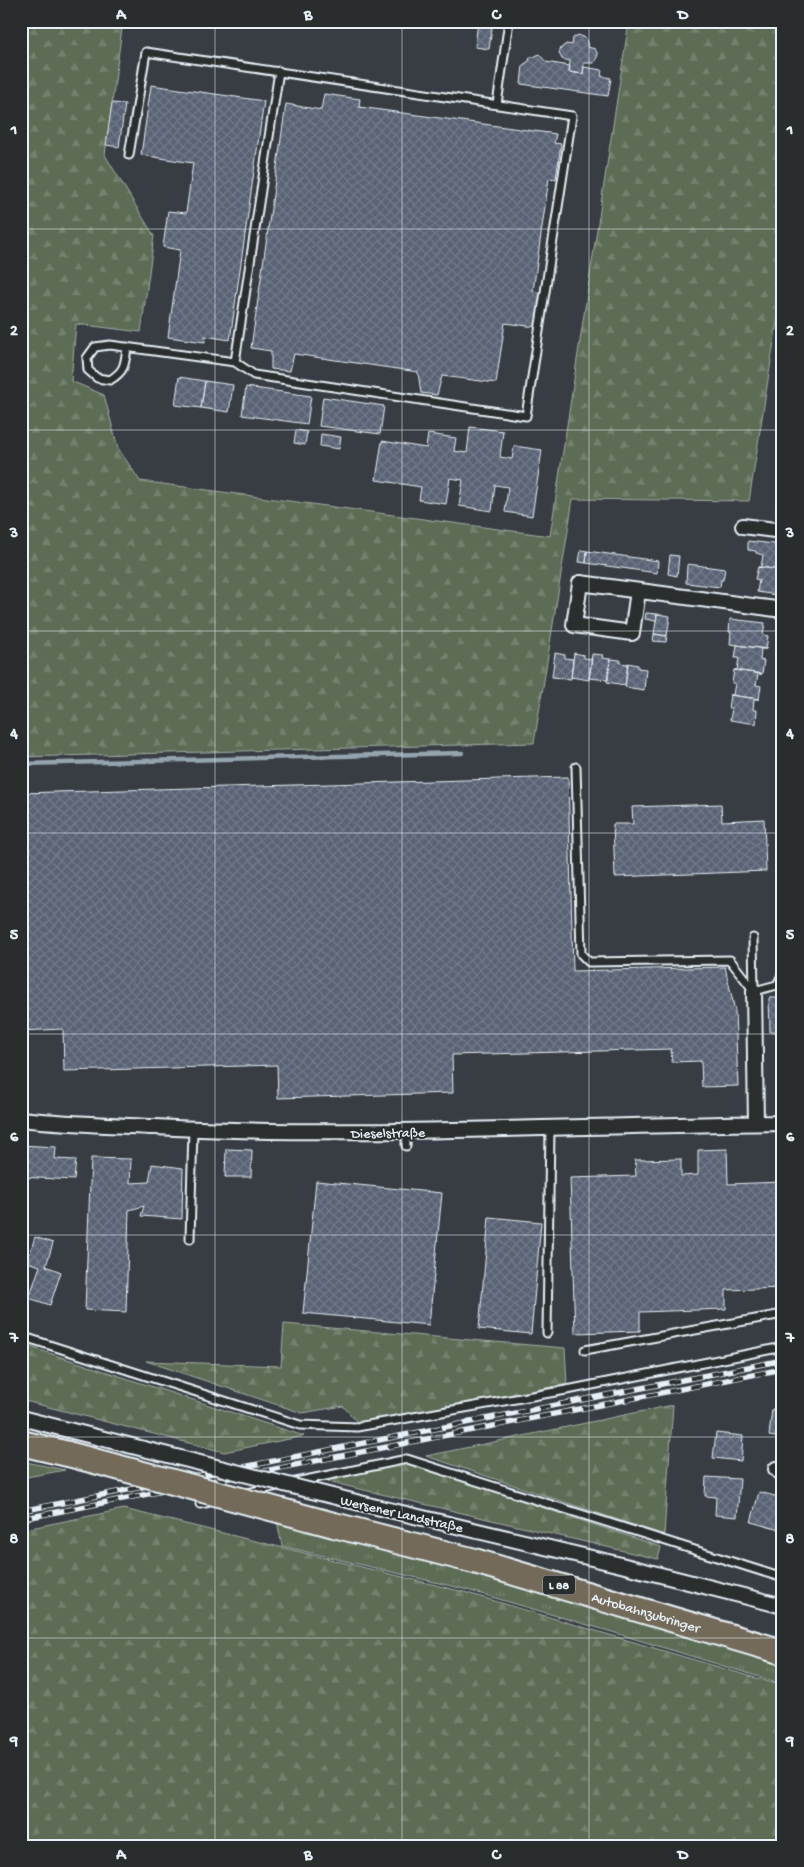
<svg xmlns="http://www.w3.org/2000/svg" width="804" height="1867" font-family="'Gochi Hand',sans-serif">
  <defs>
    <pattern id="grass-tufts" width="24" height="20" patternUnits="userSpaceOnUse" patternTransform="scale(1.25)"><rect width="24" height="20" fill="#5d6c54"/><path d="M3 7l-1-3M5 7V3M7 7l1-3M15 17l-1-3M17 17v-4M19 17l1-3" fill="none" stroke="#74816d"/></pattern>
    <pattern id="forest-firs" width="22" height="20" patternUnits="userSpaceOnUse" patternTransform="scale(1.25)"><rect width="22" height="20" fill="#5d6c54"/><path d="M5 1l3.5 6h-7zM16 11l3.5 6h-7z" fill="#74816d"/></pattern>
    <pattern id="building-cross-hatch" width="8" height="8" patternUnits="userSpaceOnUse" patternTransform="scale(1.25)"><rect width="8" height="8" fill="#5a6374"/><path d="M0 0l8 8M0 8l8-8" fill="none" stroke="#727a89"/></pattern>
  </defs>
  <rect width="100%" height="100%" fill="#383d43"/>
  <filter id="ink" filterUnits="userSpaceOnUse"><feTurbulence type="fractalNoise" baseFrequency=".02" numOctaves="2"/><feDisplacementMap in="SourceGraphic" scale="10" xChannelSelector="R" yChannelSelector="G"/><feConvolveMatrix kernelMatrix="1 2 1 2 8 2 1 2 1" color-interpolation-filters="sRGB"/></filter>
  <g filter="url(#ink)">
    <!-- grass -->
    <path fill="url(#grass-tufts)" stroke="#a2aea6" d="M21,1461L65,1470L21,1478Z
      M277,1521L471,1572L783,1664V1684L612,1632L464,1589L282,1546Z"/>
    <!-- forest -->
    <path fill="url(#forest-firs)" stroke="#a2aea6" d="M21,21H123L105,155L154,236L141,332L76,324L71,381L104,395L118,448L140,481L550,536L629,21H783V284L749,501L573,499L534,743L21,757Z
      M284,1324L565,1348L567,1384L358,1423L343,1406L302,1413L146,1361L281,1366Z
      M21,1344L304,1436L224,1452L21,1400Z
      M673,1405L664,1535L426,1456Z
      M402,1461L661,1547L658,1559L317,1479Z
      M124,1509L464,1592L783,1686V1846H21V1530Z"/>
    <g fill="none" stroke-linecap="round" stroke-linejoin="round">
      <!-- stream -->
      <path stroke="#95a5b0" stroke-width="4.5" d="M21,764L462,753"/>
    </g>
    <!-- building -->
    <path fill="url(#building-cross-hatch)" stroke="#e8f1f8" d="M478,21H493L489,49L475,47Z
      M578,35L586,38L588,47L595,49L598,55L594,63H584L583,74L569,72L570,61L562,59L559,53L561,48L566,44L572,45L573,38Z
      M539,54L546,62L570,66L569,72L583,74L584,67L602,70L601,76L611,78L608,96L521,84L523,65L529,61L530,57H534Z
      M151,85L264,101L230,340L205,336V342L168,337L180,250L163,247L168,211L186,213L193,163L141,155Z
      M324,94L360,99L359,107L556,134L554,143L561,144L556,179L549,178L533,291L541,292L535,327L505,323L496,383L442,376L437,395L421,393L418,372L294,354L290,371L271,369V351L251,348L286,104L321,110Z
      M112,103L125,104L119,147L106,145Z
      M179,377L205,381L201,408L175,405Z
      M205,381L233,385L229,412L201,408Z
      M246,387L311,396L307,424L242,415Z
      M323,397L384,406L380,434L319,426Z
      M470,427L503,431L500,457L512,459L514,446L542,450L532,516L505,512L508,487L495,485L492,511L459,506L463,480L450,478L446,504L419,500L421,487L376,480L382,441L426,448L428,434L456,438L454,451L467,453Z
      M296,430L307,432L305,445L294,443Z
      M321,434L341,437L339,449L320,446Z
      M779,490L783,491V512L776,511Z
      M748,541L783,545V570L758,567H761L763,555L756,553V551L748,550Z
      M581,550L587,551L586,563L579,562Z
      M587,551L658,561L657,573L586,563Z
      M670,555L679,556L677,576L668,574Z
      M688,564L725,569L723,580H721L720,587L686,583L687,565Z
      M758,567L783,570L780,582H783V596L757,592L759,580L755,579Z
      M646,613L657,614L656,621L645,619Z
      M657,614L670,616L667,636L654,634Z
      M730,619L765,623L763,635L768,636L766,649L730,644L731,632H729Z
      M654,634L667,636L666,642L653,641Z
      M737,645L766,649H761L760,660L764,661L762,674L734,670H737L739,658H735Z
      M555,653L565,655V658L573,659L571,679L552,677Z
      M574,653L584,655V658L592,659L589,680L571,677Z
      M592,654L603,655L602,658L610,659L608,680L589,678Z
      M610,659L620,660V663L628,664L625,685L607,682Z
      M628,663L638,665V668L646,669L644,690L625,687Z
      M734,670L762,674H758L756,685L761,686L759,699L730,695H733L735,683H732Z
      M730,695L759,699H754L753,710H757L756,724L730,720L732,708H728Z
      M568,777L573,971L725,967L735,1011L738,1086L702,1087L701,1061L672,1062L671,1049L452,1055L453,1093L278,1098L277,1065L64,1071L63,1029L21,1031V793Z
      M721,804L722,821L764,819L766,871L615,877L613,824H633L632,807Z
      M769,998H783V1032H770Z
      M21,1145L56,1147L55,1159L76,1160L74,1180L21,1177Z
      M226,1149L252,1150L251,1177H225Z
      M727,1149L728,1184L783,1182V1288L726,1290V1309L640,1312V1331L575,1333L570,1178L636,1176L635,1160L681,1159V1176L698,1175V1150Z
      M91,1158L131,1159L130,1183L149,1182L152,1164L183,1168L182,1219L141,1216L144,1206L129,1210L126,1312L85,1310Z
      M316,1181L442,1193L429,1325L303,1313Z
      M489,1217L541,1222L531,1334L479,1329Z
      M35,1237L53,1243L46,1266L61,1272L50,1305L29,1298L40,1266L27,1262Z
      M772,1409L783,1410V1438L769,1436Z
      M716,1433L743,1436L741,1461L713,1458Z
      M706,1477L740,1479L737,1517L715,1515L716,1497L705,1496Z
      M759,1492L783,1498V1531L751,1522Z"/>
    <g fill="none" stroke-linecap="round" stroke-linejoin="round">
      <defs>
        <path id="service" d="M497,104L509,21
          M127,347C125,364 125,371 110,380L97,378L88,370L87,358L95,347L110,345L235,362L254,375L526,416L572,116L146,52L129,155
          M235,362L279,71
          M576,767L581,954L589,962L730,960L754,991
          M753,938L754,991
          M754,991L777,985L783,973
          M406,1146V1131
          M190,1239L193,1129
          M547,1333L550,1129
          M21,1336L300,1425L357,1427L572,1389L783,1347
          M585,1350L783,1314
          M291,1483L407,1459L783,1578
          M247,1493L278,1486
          M200,1504L215,1501"/>
        <path id="minor" d="M743,526L783,531
          M638,591L632,633L574,625L580,583L783,610
          M754,991L756,1123
          M21,1119C66,1124 110,1125 155,1127C364,1138 573,1125 783,1123
          M21,1418L104,1439
          M776,1469L783,1475
          M368,1505L621,1565L783,1606"/>
        <g id="trunk">
          <path d="M21,1443L68,1454"/>
          <path id="s1" d="M334,1525L471,1560L783,1652"/>
        </g>
      </defs>
      <!-- service casing -->
      <use href="#service" stroke="#e8f1f8" stroke-width="11"/>
      <!-- minor casing -->
      <use href="#minor" stroke="#e8f1f8" stroke-width="18"/>
      <!-- trunk casing -->
      <use href="#trunk" stroke="#e8f1f8" stroke-width="28"/>
      <!-- service -->
      <use href="#service" stroke="#2a2d2e" stroke-width="7"/>
      <!-- minor -->
      <use href="#minor" stroke="#2a2d2e" stroke-width="14"/>
      <!-- trunk -->
      <use href="#trunk" stroke="#736b5a" stroke-width="24"/>
      <defs>
        <path id="rail" d="M21,1511L783,1360
          M21,1519L783,1369"/>
      </defs>
      <!-- rail casing -->
      <use href="#rail" stroke="#e8f1f8" stroke-width="5.5"/>
      <!-- rail -->
      <use href="#rail" stroke="#2a2d2e" stroke-width="4" stroke-dasharray="11" stroke-linecap="butt"/>
      <defs>
        <path id="minor-bridge" d="M104,1439L368,1505"/>
        <path id="trunk-bridge" d="M68,1454L334,1525"/>
      </defs>
      <!-- minor-bridge casing -->
      <use href="#minor-bridge" stroke="#e8f1f8" stroke-width="18" stroke-linecap="butt"/>
      <!-- trunk-bridge casing -->
      <use href="#trunk-bridge" stroke="#e8f1f8" stroke-width="28" stroke-linecap="butt"/>
      <!-- minor-bridge -->
      <use href="#minor-bridge" stroke="#2a2d2e" stroke-width="14"/>
      <!-- trunk-bridge -->
      <use href="#trunk-bridge" stroke="#736b5a" stroke-width="24"/>
    </g>
  </g>
  <!-- grid -->
  <path fill="none" stroke="#e8f1f8" stroke-width="1" stroke-opacity="0.55" d="M215,21V1846M402,21V1846M589,21V1846M21,229H783M21,430H783M21,631H783M21,833H783M21,1034H783M21,1235H783M21,1437H783M21,1638H783"/>
  <g text-anchor="middle" stroke-width="4" stroke-linejoin="round" paint-order="stroke">
    <!-- shield labels -->
    <rect fill="#2a2d2e" stroke="#afb6bb" stroke-width="1" x="543" y="1575.5" width="32" height="19" rx="4"/>
    <g font-size="12" font-weight="bold" fill="#e8f1f8">
      <text x="559" y="1589">L 88</text>
    </g>
    <!-- street labels -->
    <g font-size="14" fill="#e8f1f8" stroke="#2a2d2e">
      <text transform="translate(388 1132) rotate(-1)" y="5">Dieselstraße</text>
      <text transform="translate(402 1513) rotate(13)" y="5">Wersener Landstraße</text>
      <text dy="5" stroke="none"><textPath href="#s1" startOffset="324">Autobahnzubringer</textPath></text>
    </g>
  </g>
  <!-- margin -->
  <rect width="804" height="1867" fill="none" stroke="#2a2d2e" stroke-width="55"/>
  <rect x="28" y="28" width="748" height="1812" fill="none" stroke="#e8f1f8" stroke-width="2"/>
  <g font-size="16" text-anchor="middle" font-weight="bold" fill="#e8f1f8">
    <text x="121" y="19">A</text>
    <text x="308" y="19">B</text>
    <text x="496" y="19">C</text>
    <text x="683" y="19">D</text>
    <text x="14" y="134">1</text>
    <text x="790" y="134">1</text>
    <text x="14" y="335">2</text>
    <text x="790" y="335">2</text>
    <text x="14" y="537">3</text>
    <text x="790" y="537">3</text>
    <text x="14" y="738">4</text>
    <text x="790" y="738">4</text>
    <text x="14" y="939">5</text>
    <text x="790" y="939">5</text>
    <text x="14" y="1141">6</text>
    <text x="790" y="1141">6</text>
    <text x="14" y="1342">7</text>
    <text x="790" y="1342">7</text>
    <text x="14" y="1543">8</text>
    <text x="790" y="1543">8</text>
    <text x="14" y="1745">9</text>
    <text x="790" y="1745">9</text>
    <text x="121" y="1859">A</text>
    <text x="308" y="1859">B</text>
    <text x="496" y="1859">C</text>
    <text x="683" y="1859">D</text>
  </g>
</svg>
